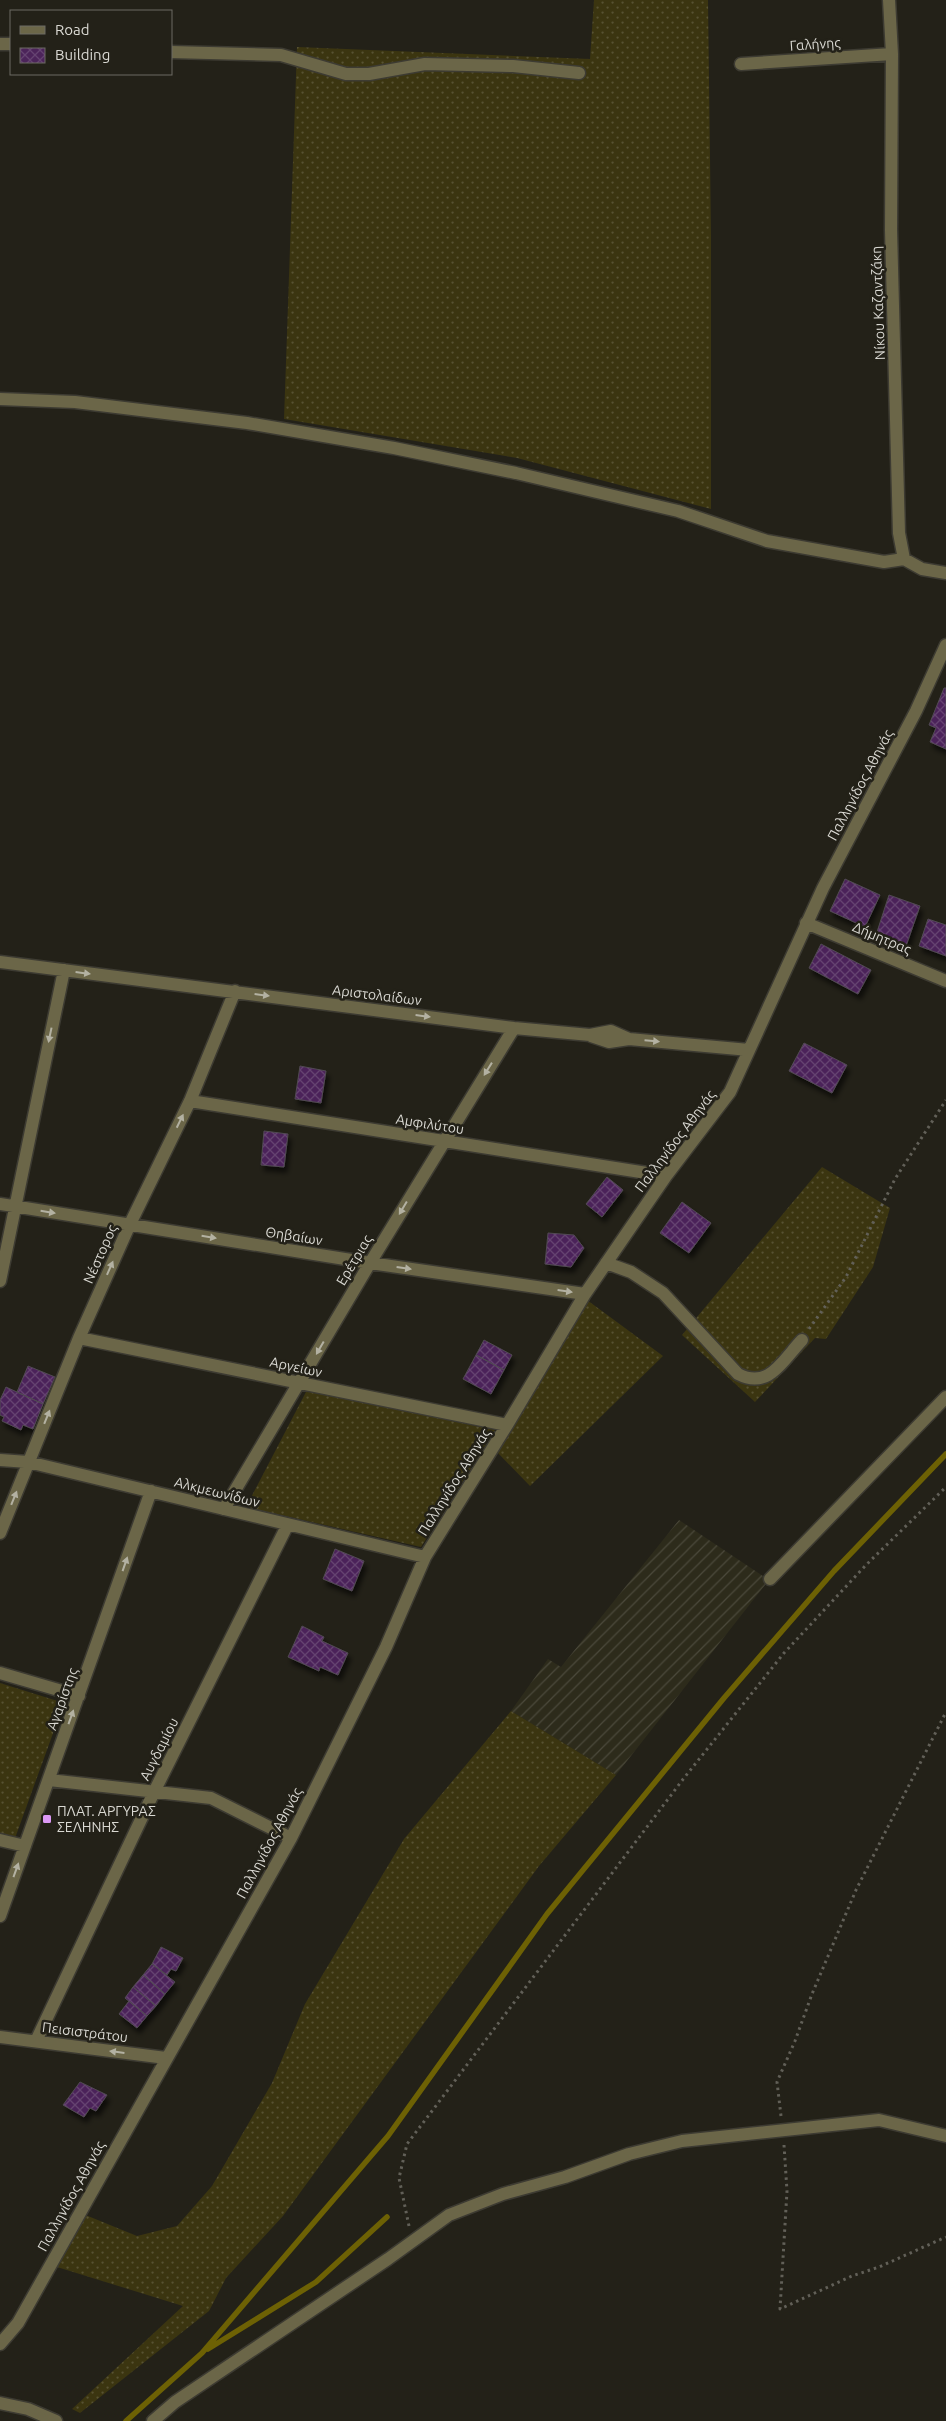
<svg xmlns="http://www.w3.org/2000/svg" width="946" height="2421" font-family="Ubuntu,sans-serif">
  <defs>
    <pattern id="industrial-furrows" width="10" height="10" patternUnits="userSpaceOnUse" patternTransform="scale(1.25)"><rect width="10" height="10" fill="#2d2b1b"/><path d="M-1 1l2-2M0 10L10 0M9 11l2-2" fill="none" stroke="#4b493b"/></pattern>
    <pattern id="grass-dots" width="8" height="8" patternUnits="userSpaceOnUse" patternTransform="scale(1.25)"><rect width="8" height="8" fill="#3b3510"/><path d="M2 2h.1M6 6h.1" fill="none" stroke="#575232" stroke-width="1.8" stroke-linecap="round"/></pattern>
    <pattern id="building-cross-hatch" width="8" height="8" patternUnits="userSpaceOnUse" patternTransform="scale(1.25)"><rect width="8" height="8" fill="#4c245a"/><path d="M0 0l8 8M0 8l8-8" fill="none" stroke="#654371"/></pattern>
    <filter id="shadow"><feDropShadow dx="3" dy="5.5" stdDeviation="2.5" flood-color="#0009"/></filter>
  </defs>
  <rect width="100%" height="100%" fill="#232118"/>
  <!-- industrial -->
  <path fill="url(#industrial-furrows)" d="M679,1520L769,1580L616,1775L511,1711L548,1659L561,1667Z"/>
  <!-- grass -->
  <path fill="url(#grass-dots)" d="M594,0H708L711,237V509L517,458L284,419L297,47L590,59Z
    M822,1167L890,1208L873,1267L826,1339L815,1338L755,1402L682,1335Z
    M587,1300L663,1356L530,1486L496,1451Z
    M307,1390L495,1430L421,1547L246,1507Z
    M0,1683L64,1703L14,1841L0,1836Z
    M511,1711L616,1775L539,1866L283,2216L226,2278L209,2311L80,2413L72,2409L183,2306L57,2267L83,2214L137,2236L177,2226L212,2186L272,2083L305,2004L404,1839Z"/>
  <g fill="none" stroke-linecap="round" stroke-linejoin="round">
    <!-- stream -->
    <path stroke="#6d6104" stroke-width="5.5" d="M208,2349L316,2282L387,2217
      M126,2421L202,2353L388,2136L547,1914L724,1698L834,1571L946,1454"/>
  </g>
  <!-- building -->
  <path fill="url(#building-cross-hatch)" stroke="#514a53" filter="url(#shadow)" d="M944,688H946V749L930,742L936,728L929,725Z
    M845,879L880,895L865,927L830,911Z
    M889,895L920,906L906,946L876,935Z
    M928,919L946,925V956L919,946Z
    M821,944L871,970L858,994L809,968Z
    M804,1043L847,1065L832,1093L789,1071Z
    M300,1066L326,1071L321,1103L295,1099Z
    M264,1131L288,1134L284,1167L261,1165Z
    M607,1177L623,1190L602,1217L586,1204Z
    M682,1202L711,1223L689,1253L660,1233Z
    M548,1233L574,1235L584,1248L571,1267L545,1264Z
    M484,1340L512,1355L504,1370L476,1355Z
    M476,1355L504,1370L491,1394L463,1379Z
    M28,1366L55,1377L43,1404L17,1392Z
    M6,1387L43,1404L33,1429L23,1425L21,1430L2,1421L4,1417L0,1415V1400Z
    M335,1549L364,1561L352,1591L323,1579Z
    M302,1626L324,1637L322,1641L348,1653L338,1675L320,1667L319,1671L288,1657Z
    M161,1947L183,1958L176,1971L171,1969L167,1975L152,1964Z
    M152,1964L175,1982L165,1994L143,1975Z
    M143,1975L165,1994L156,2006L133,1987Z
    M133,1987L156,2006L147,2016L125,1998Z
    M129,2001L147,2016L137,2028L119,2014Z
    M80,2082L107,2095L96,2111L90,2108L84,2117L63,2105Z"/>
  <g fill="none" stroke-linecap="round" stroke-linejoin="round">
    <defs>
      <path id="minor" d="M889,0L892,54L891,230L899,533L904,559L922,569L946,573
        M0,44H11
        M171,52L281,55L346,74H369L425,64L513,66L579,73
        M741,64L892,54
        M0,399L75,402L247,423L394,448L516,473L678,511L767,541L884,562L904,559
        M806,923L946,981
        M0,962L514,1028L590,1035L611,1031L629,1039L749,1050
        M591,1036L609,1042L629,1039
        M190,1101L666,1176
        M0,1204L370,1263L585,1294
        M606,1263L631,1272L663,1293L738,1374C769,1390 782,1361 802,1340
        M0,1281L64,970
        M79,1338L507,1425
        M0,1460L28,1462L425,1557
        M224,1509L370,1263L514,1028
        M0,1533L79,1338L130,1224L190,1101L235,991
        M770,1579L946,1397
        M0,1673L79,1696
        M49,1780L211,1798L291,1838
        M0,1840L25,1846
        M0,1916L151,1491
        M0,2037L166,2058
        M36,2041L155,1790L287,1526
        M0,2344L18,2323L291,1838L386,1647L425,1557L507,1425L585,1294L666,1176L730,1092L823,888L916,711L946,645
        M0,2403L28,2409L56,2421
        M153,2421L175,2402L388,2259L449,2215L503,2194L565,2177L629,2154L682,2141L879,2120L946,2136"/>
    </defs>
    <!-- minor casing -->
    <use href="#minor" stroke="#3d3b32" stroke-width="15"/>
    <!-- path -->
    <path stroke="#626058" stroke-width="3" stroke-dasharray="2.5 4" stroke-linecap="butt" d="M809,1329L846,1277L895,1179L946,1100
      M781,2116L777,2082L795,2041L812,1994L856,1890L946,1712
      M784,2145L787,2191L780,2309L852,2276L879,2267L946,2237
      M409,2226L399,2178L407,2144L684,1778L784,1653L866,1565L946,1487"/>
    <!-- minor -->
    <use href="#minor" stroke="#6b6648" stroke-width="12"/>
  </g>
  <!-- one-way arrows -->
  <defs><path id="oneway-solid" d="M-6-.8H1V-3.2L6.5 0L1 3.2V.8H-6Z" transform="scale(1.25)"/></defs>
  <g fill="#b3b1a2">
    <use href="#oneway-solid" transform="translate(83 973) rotate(7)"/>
    <use href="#oneway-solid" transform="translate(262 995) rotate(7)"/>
    <use href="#oneway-solid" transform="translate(423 1016) rotate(7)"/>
    <use href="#oneway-solid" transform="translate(50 1035) rotate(102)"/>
    <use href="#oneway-solid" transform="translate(652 1041) rotate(5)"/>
    <use href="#oneway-solid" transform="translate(488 1069) rotate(122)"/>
    <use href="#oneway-solid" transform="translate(180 1121) rotate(-64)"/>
    <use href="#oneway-solid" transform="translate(403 1208) rotate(121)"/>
    <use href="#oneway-solid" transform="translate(48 1212) rotate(9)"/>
    <use href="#oneway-solid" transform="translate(209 1237) rotate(9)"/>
    <use href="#oneway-solid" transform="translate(110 1268) rotate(-66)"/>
    <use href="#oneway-solid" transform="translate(404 1268) rotate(8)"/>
    <use href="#oneway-solid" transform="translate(565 1291) rotate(8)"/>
    <use href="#oneway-solid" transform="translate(320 1348) rotate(120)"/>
    <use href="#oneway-solid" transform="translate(47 1417) rotate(-68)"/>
    <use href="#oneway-solid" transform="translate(14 1498) rotate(-68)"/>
    <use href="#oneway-solid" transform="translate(125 1564) rotate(-71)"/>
    <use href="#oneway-solid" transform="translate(71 1717) rotate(-70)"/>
    <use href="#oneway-solid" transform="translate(16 1870) rotate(-70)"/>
    <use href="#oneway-solid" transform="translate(117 2052) rotate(-173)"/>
  </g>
  <!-- markers -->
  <rect fill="#dc99f5" stroke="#232118" stroke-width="2" x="42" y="1814" width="10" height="10" rx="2.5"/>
  <g text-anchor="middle" stroke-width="5" stroke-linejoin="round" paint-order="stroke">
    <!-- street labels -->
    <g font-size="14" fill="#dad9d3" stroke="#232118">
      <text transform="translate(815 44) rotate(-4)" y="5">Γαλήνης</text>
      <text transform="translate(878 303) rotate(-92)" y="5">Νίκου Καζαντζάκη</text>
      <text transform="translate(860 785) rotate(-62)" y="5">Παλληνίδος Αθηνάς</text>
      <text transform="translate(882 938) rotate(23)" y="5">Δήμητρας</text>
      <text transform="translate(377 995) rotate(7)" y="5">Αριστολαίδων</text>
      <text transform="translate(430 1124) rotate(9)" y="5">Αμφιλύτου</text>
      <text transform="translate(675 1141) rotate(-53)" y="5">Παλληνίδος Αθηνάς</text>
      <text transform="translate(294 1236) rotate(9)" y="5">Θηβαίων</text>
      <text transform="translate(100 1254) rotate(-66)" y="5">Νέστορος</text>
      <text transform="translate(354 1260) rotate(-59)" y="5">Ερέτριας</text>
      <text transform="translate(296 1367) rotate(12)" y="5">Αργείων</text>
      <text transform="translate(454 1482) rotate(-58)" y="5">Παλληνίδος Αθηνάς</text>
      <text transform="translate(217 1492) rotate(14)" y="5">Αλκμεωνίδων</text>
      <text transform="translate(62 1699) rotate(-70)" y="5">Αγαρίστης</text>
      <text transform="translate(159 1749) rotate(-63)" y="5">Αυγδαμίου</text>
      <text transform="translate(269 1843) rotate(-62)" y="5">Παλληνίδος Αθηνάς</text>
      <text transform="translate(85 2032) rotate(7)" y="5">Πεισιστράτου</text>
      <text transform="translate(71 2196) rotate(-61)" y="5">Παλληνίδος Αθηνάς</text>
    </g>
    <!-- poi labels -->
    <g font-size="14" fill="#dad9d3" stroke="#232118" text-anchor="start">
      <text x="57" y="1816">ΠΛΑΤ. ΑΡΓΥΡΑΣ<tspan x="57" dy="16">ΣΕΛΗΝΗΣ</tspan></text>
    </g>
  </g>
  <!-- legend -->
  <rect x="10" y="10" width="162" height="65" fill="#232118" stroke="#6c6b63"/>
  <rect x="20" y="26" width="25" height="8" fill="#6b6648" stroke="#6c6b63"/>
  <text x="55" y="35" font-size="15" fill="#dad9d3">Road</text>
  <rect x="20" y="48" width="25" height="15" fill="url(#building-cross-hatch)" stroke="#6c6b63"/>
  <text x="55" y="60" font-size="15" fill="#dad9d3">Building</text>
</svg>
